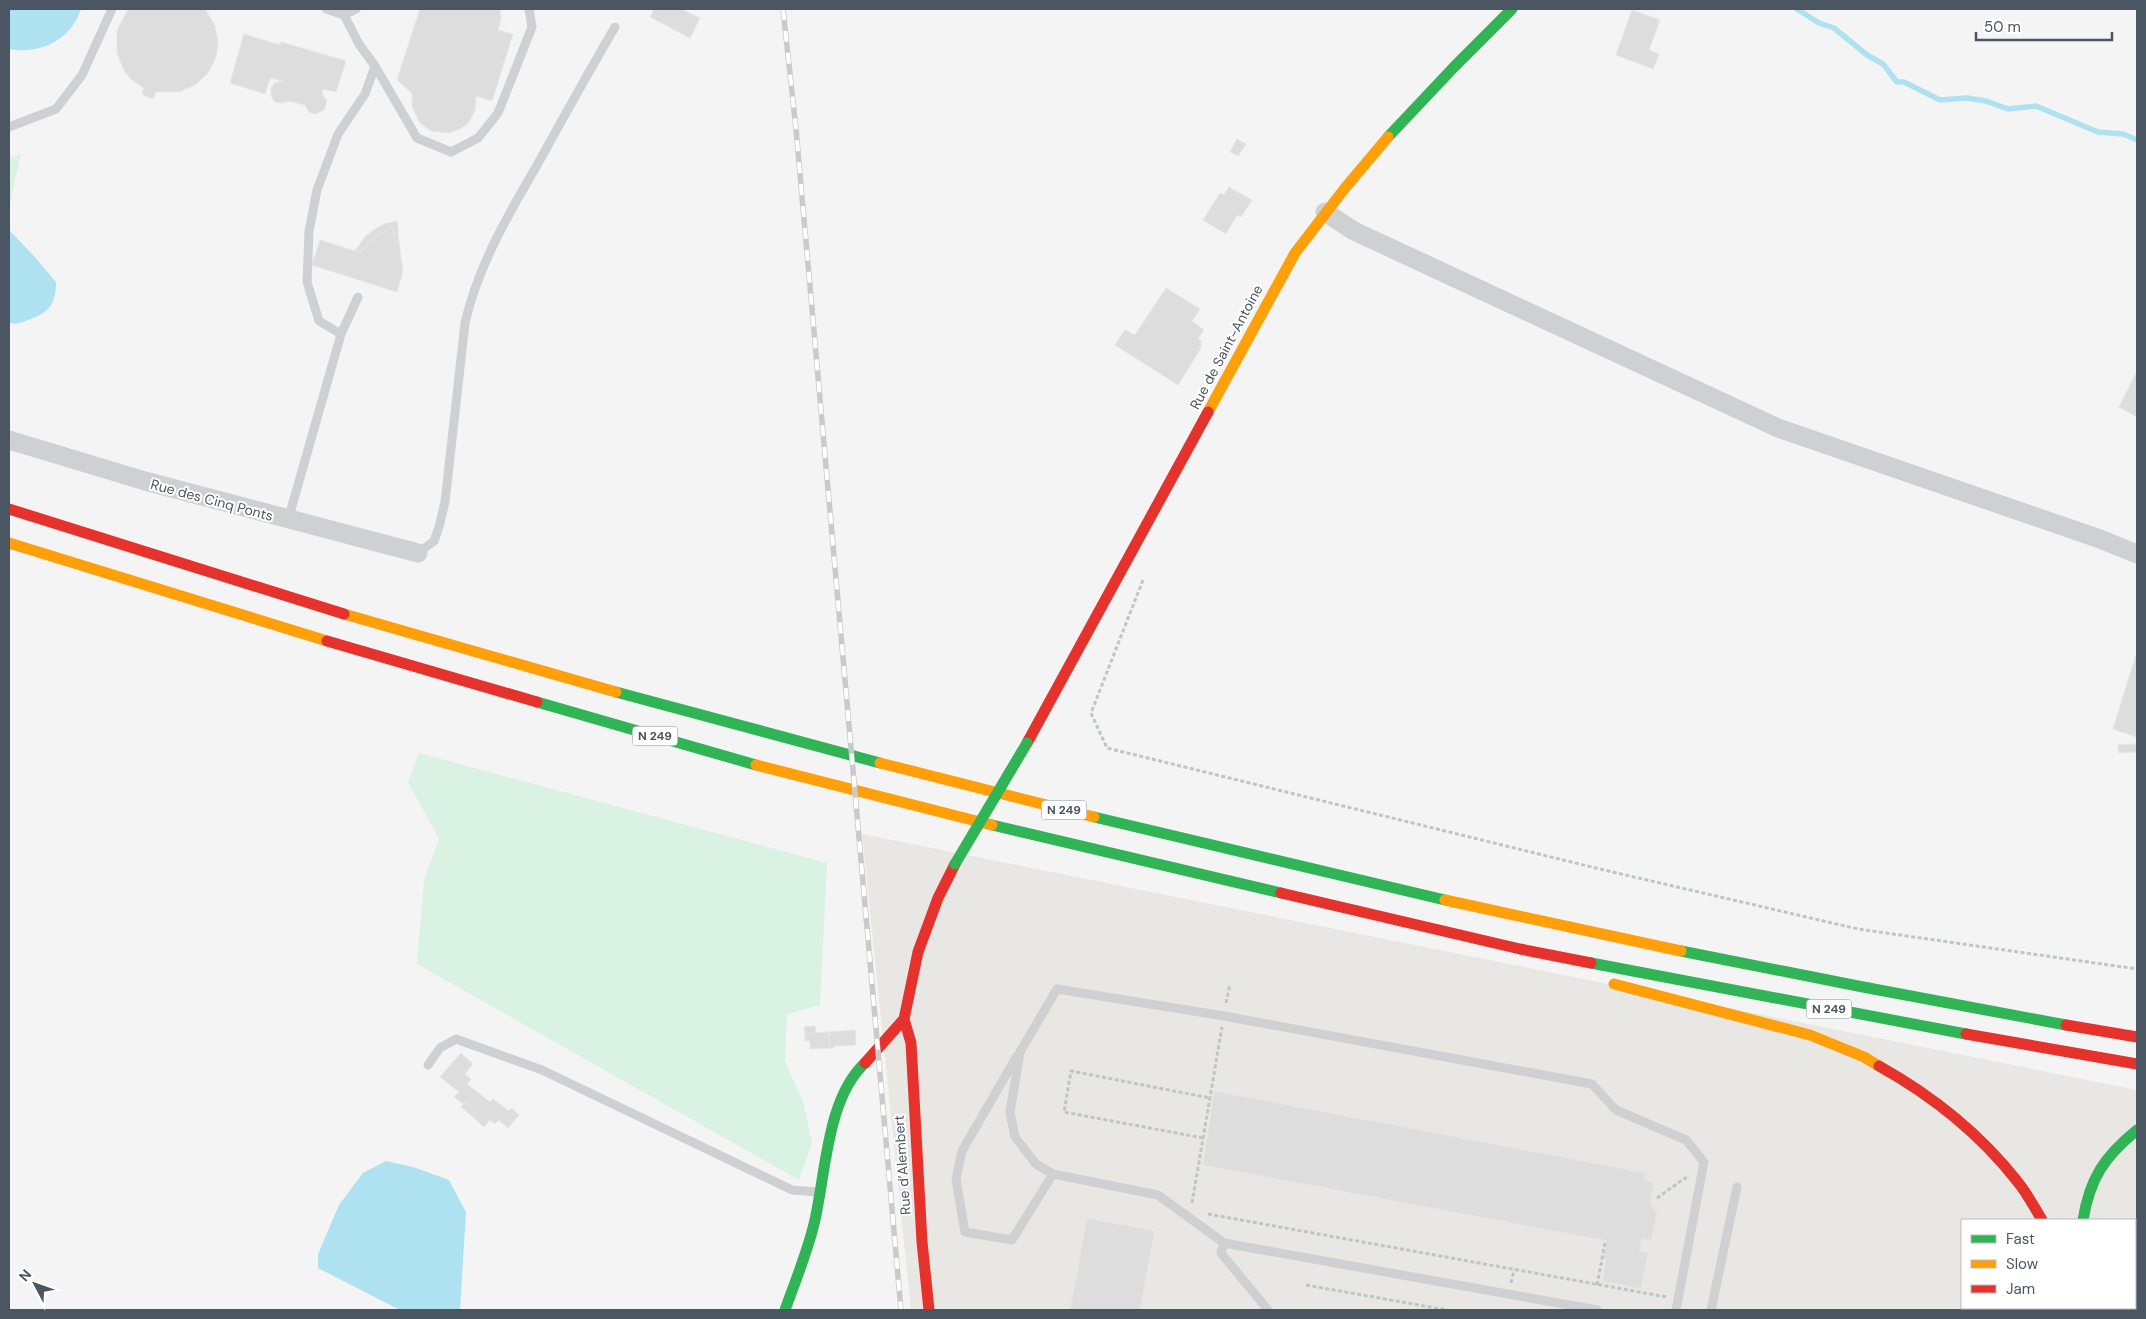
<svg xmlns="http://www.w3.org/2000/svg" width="2146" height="1319" font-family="'DM Sans',sans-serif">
  <rect width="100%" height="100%" fill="#f4f4f4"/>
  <!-- commercial -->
  <path fill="#e8e7e3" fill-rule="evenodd" d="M862,834L2137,1090V1310H911ZM1962,1220H2135V1308H1962Z"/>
  <!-- green -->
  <path fill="#d9f2e3" d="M21,154L9,207V158Z
    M419,753L827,863L820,1005L787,1014L785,1062L803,1101L812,1143L799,1180L417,964L424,880L439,839L408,782Z"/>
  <!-- water -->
  <path fill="#aee2f0" d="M9,9H81C71,40 40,55 9,49Z
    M9,230L34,256L56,282C56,304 49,313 28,320C21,323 16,325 9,323Z
    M386,1161L413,1167L449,1180L466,1212L460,1310H400L318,1268V1254L339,1205L363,1173Z"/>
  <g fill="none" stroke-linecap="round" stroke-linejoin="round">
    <!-- stream -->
    <path stroke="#aee2f0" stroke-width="5.5" d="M1797,9L1819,23L1834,28L1867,55L1883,64L1897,82H1904L1940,100L1967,98L1986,101L2008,109L2036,106L2098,132L2123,134L2137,140"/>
  </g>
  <!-- building -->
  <path fill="#ddddde" stroke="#e5e6e7" d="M128,9H205L215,26L218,43L216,57L208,73L195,85L179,92H156L153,99L142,94L144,88L132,80L125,72L117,53V31Z
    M420,9H500L501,18L498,30L513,34L492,101L476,96L475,110L469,122L462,128L449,133L431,131L420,123L412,107V93L397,80Z
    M654,9H681L700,18L690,38L650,17Z
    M1632,10L1660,20L1649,50L1659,54L1653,69L1616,55Z
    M244,34L280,45L281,42L346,61L336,92L323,89L322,94L327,101L324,110L315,114L309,112L305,105L288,101L282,103L275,102L271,96V88L275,83L283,81L270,78L265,94L230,83Z
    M1237,139L1246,144L1238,156L1230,152Z
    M1229,187L1252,200L1241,217L1237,215L1226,234L1203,220L1220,193L1224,195Z
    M397,221L399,243H395L393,227L388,228V230L376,236L364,249L362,248L361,253L355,251L364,238L372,231L384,224Z
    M393,227L395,243H399L403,271L397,292L312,265L320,240L361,253L362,248L364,249L376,236L388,230V228Z
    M1166,288L1200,309L1192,321L1204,330L1198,338L1201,341V348L1178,385L1115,345L1125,330L1135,335Z
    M2137,371V417L2119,407Z
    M2137,651V737L2113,729Z
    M2137,744V752L2119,753L2118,745Z
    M815,1026L816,1033L805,1034L804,1027Z
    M855,1030L856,1045L834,1046V1048H830L829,1032Z
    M829,1032L830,1048L810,1049V1041H805V1034Z
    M461,1053L473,1064L465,1074L471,1079L467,1084L490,1102L493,1099L509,1111L512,1108L519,1115L508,1128L499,1120L495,1124L490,1120L484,1127L473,1117L477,1111L465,1102L463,1104L454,1097L459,1092L440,1077Z
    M1214,1091L1646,1173L1644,1180L1654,1183L1650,1204L1657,1213L1651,1240L1642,1238L1640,1248L1639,1251L1648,1253L1641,1289L1602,1281L1606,1259L1603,1258L1607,1241L1203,1165Z
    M465,1102L477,1111L473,1117L461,1107Z
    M1087,1218L1155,1231L1140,1310H1070Z"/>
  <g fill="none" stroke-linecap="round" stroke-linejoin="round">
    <!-- path -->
    <path stroke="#bcc7c4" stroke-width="3" stroke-dasharray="4 2.5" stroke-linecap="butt" d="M1143,580L1091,713L1107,748L1604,870L1858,929L2137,969
      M1226,1003L1230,984
      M1203,1138L1064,1112L1071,1071L1210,1098
      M1657,1198L1685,1178L1689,1179
      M1192,1203L1222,1027
      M1208,1214L1667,1297
      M1511,1283L1514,1270
      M1306,1285L1447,1310
      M1597,1285L1605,1243"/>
    <!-- lane -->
    <path stroke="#ced0d2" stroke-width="9" d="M326,9L344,15L356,9
      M344,15L359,44L375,66L365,94L338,134L317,190L309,231L307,282L319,321L341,334L358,297
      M375,66L417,138L451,152L478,138L498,113L532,27L529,9
      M9,127L56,109L82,75L112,9
      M288,520L341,334
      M418,553L434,541L439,527L445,502L465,323C478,266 507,217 536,167C562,120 588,73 615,27
      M1017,1056L962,1151L956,1179L965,1232L1012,1240L1053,1174
      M428,1065L440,1048L456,1039L542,1070L792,1190L818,1192
      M1224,1243L1221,1253L1268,1310
      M1597,1310L1224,1243L1158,1195L1053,1174L1036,1164L1015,1137L1010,1112L1020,1052L1057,989L1224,1016L1592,1084L1616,1110L1686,1140L1704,1162L1676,1310
      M1711,1310L1737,1187"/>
    <!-- street -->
    <path stroke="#ced0d2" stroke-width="19" d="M1325,212L1354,231L1778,428L2100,539L2137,554
      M9,440L145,481L418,553"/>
    <!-- fast -->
    <path stroke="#30b455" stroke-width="11" d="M1388,137L1454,67L1512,9
      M616,692L880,763
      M537,702L756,765
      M1094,817L1445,900
      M992,825L1281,893
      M1681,951L1863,987L2066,1025
      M1591,963L1966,1034
      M2083,1220C2090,1178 2104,1157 2137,1130
      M785,1310C795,1282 807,1253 814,1224C826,1175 826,1099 865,1063"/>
    <!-- slow -->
    <path stroke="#ff9f0a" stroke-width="11" d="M1208,412L1295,253L1345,188L1388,137
      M9,543L327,641
      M344,614L616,692
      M880,763L1094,817
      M756,765L992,825
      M1445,900L1681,951
      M1614,984L1810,1035L1864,1057L1879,1066"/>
    <!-- jam -->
    <path stroke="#e5322d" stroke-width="11" d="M9,509L344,614
      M327,641L537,702
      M1027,743L1208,412
      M1281,893L1520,949L1591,963
      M904,1019L911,1043L922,1242L929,1310
      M2066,1025L2137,1037
      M1966,1034L2137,1064
      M865,1063L904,1019L918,952L938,898L955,864
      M1879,1066C1931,1095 1980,1134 2017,1181C2027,1193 2034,1207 2042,1220
      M2089,1308L2090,1310"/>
    <defs>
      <path id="rail" d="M783,9L796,129L901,1310"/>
    </defs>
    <!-- rail casing -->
    <use href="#rail" stroke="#c9cacc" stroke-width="5.5"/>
    <!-- rail -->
    <use href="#rail" stroke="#fff" stroke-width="4" stroke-dasharray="11" stroke-linecap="butt"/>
    <!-- fast-bridge -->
    <path stroke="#30b455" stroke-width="11" d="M955,864L1027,743"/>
  </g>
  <g text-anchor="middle" stroke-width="4" stroke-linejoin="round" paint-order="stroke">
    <!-- shield labels -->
    <g fill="#fff" stroke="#808990" stroke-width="1">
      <rect x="632.5" y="726.5" width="45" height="19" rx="4"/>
      <rect x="1041.5" y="800.5" width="45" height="19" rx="4"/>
      <rect x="1806.5" y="999.5" width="45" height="19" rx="4"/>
    </g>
    <g font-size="12" font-weight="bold" fill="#4a5661">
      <text x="655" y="740">N 249</text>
      <text x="1064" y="814">N 249</text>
      <text x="1829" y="1013">N 249</text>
    </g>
    <!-- street labels -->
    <g font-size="14" fill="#4a5661" stroke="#fff">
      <text transform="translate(1226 347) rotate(-62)" y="5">Rue de Saint-Antoine</text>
      <text transform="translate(212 500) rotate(15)" y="5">Rue des Cinq Ponts</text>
      <text transform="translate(902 1165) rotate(-94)" y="5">Rue d’Alembert</text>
    </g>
  </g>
  <!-- border -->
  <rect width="2146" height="1319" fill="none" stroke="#4a5661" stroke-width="20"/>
  <!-- legend -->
  <rect x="1961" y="1219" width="175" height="90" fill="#ffffff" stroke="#b7bbc0"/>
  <rect x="1971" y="1235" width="25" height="8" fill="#30b455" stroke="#b7bbc0"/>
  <text x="2006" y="1244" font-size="15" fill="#4a5661">Fast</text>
  <rect x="1971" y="1260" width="25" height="8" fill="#ff9f0a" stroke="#b7bbc0"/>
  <text x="2006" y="1269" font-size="15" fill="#4a5661">Slow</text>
  <rect x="1971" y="1285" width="25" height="8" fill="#e5322d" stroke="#b7bbc0"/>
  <text x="2006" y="1294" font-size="15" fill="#4a5661">Jam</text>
  <!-- north arrow -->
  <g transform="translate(35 1284) rotate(311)" stroke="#ffffff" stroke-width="4" paint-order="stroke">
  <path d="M0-4L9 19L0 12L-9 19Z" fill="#4a5661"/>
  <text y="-8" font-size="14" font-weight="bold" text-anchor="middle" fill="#4a5661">N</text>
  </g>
  <!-- scale -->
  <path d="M1976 32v8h136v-8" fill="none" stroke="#4a5661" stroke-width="2.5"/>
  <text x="1984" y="32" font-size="15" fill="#4a5661" stroke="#ffffff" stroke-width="4" paint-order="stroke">50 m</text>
</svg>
